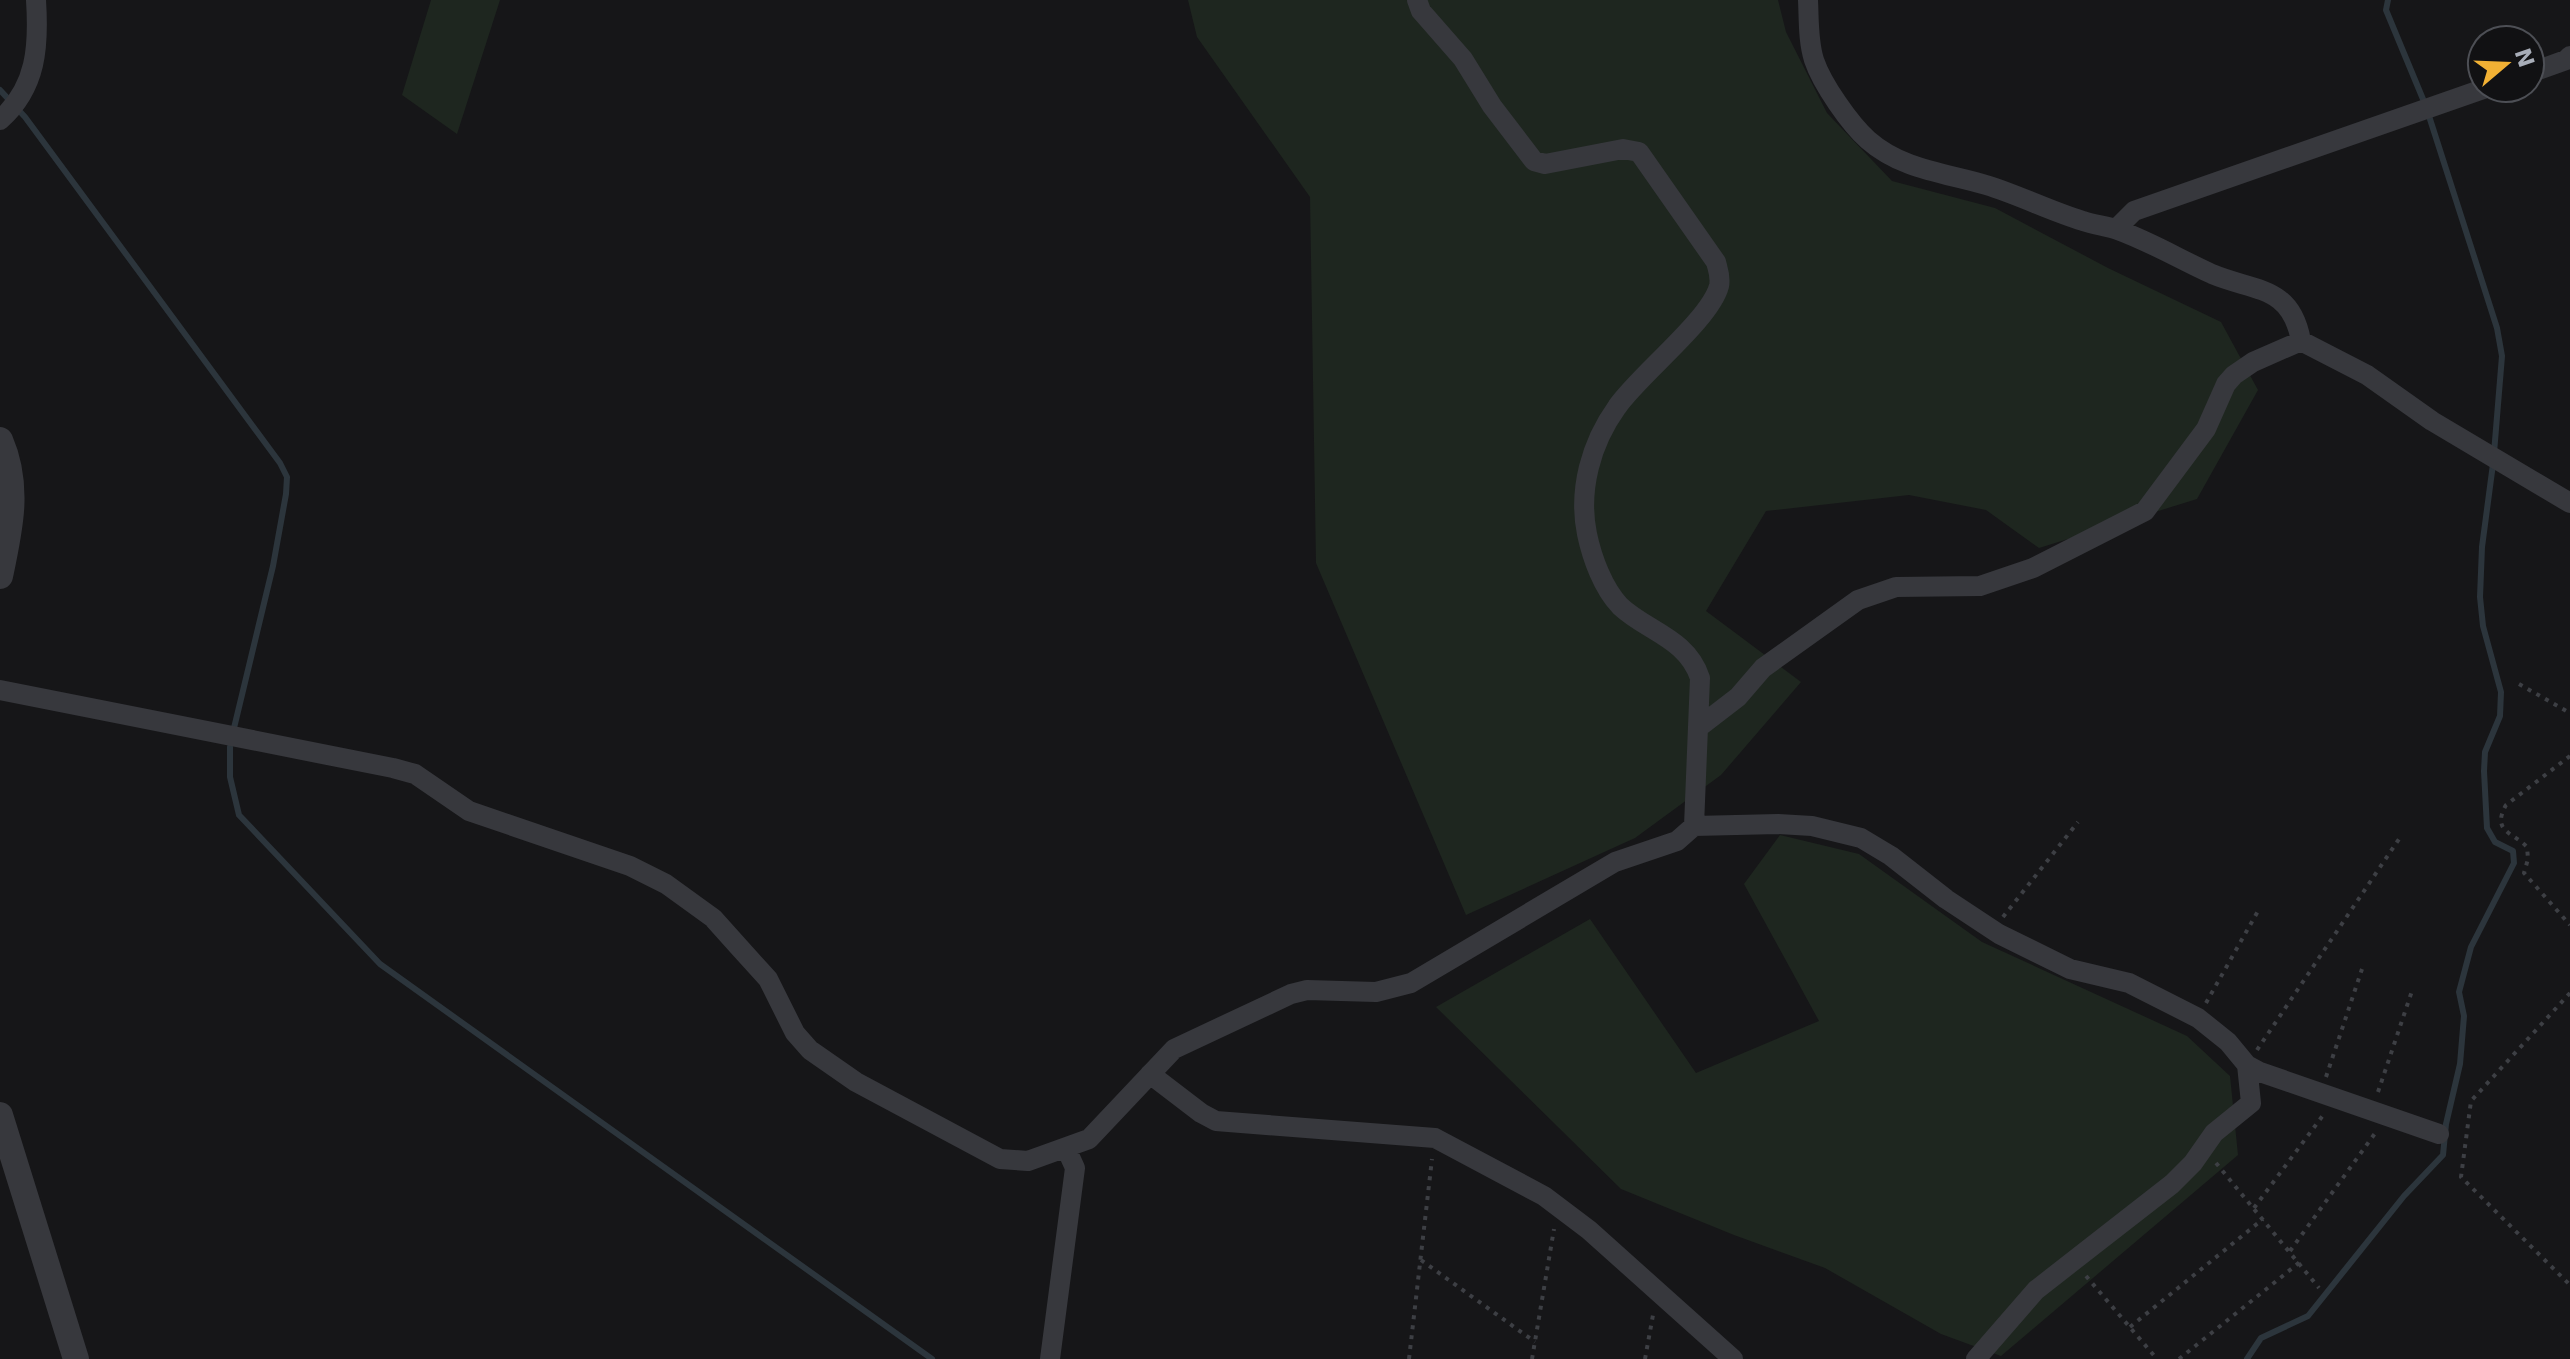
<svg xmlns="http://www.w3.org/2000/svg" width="2570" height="1359" font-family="'DejaVu Sans',sans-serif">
  <rect width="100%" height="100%" fill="#161618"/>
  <!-- green -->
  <path fill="#1e261f" d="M431,0H500L457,134L402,95Z
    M1188,0H1778L1786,32L1827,113L1892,181L1995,208L2108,268L2221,322L2258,390L2197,499L2039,548L1986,510L1909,495L1766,511L1706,611L1801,682L1721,775L1635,838L1466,915L1316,563L1310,197L1197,37Z
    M1780,835L1859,854L1982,942L2187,1036L2230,1076L2238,1155L2001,1356L1941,1334L1825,1268L1734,1235L1621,1189L1436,1007L1590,919L1696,1073L1819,1021L1744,884Z"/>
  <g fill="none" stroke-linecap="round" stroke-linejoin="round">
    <!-- stream -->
    <path stroke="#2c353c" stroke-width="6" d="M2388,0L2386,10L2425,104
      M0,90L25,117L280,463L287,477L286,494L273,566L234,728
      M2429,116L2497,328L2502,356L2494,453
      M230,747V777L239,815L380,964L932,1359
      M2247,1359L2261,1338L2308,1316L2404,1196L2443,1155L2446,1124L2460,1064L2464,1016L2459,992L2471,947L2514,863L2513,851L2495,842L2487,828L2484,771L2485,752L2500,716L2501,692L2483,626L2480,597L2482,547L2493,464"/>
    <!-- path -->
    <path stroke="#3d3f44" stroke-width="4" stroke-dasharray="4 6" stroke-linecap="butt" d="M2519,684L2570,713
      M2570,756L2506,805C2491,832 2513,832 2527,847L2528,859L2524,873L2570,925
      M2003,917L2078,822
      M2570,993L2471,1101L2461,1177L2570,1285
      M2206,1003L2258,911
      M2257,1050L2401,836
      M2326,1077L2362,969
      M2378,1092L2413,988
      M2216,1163L2319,1288
      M2254,1208L2324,1114
      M2290,1251L2376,1132
      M1421,1260L1535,1342
      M2086,1276L2157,1359
      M2130,1327L2263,1219
      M1409,1359L1432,1159
      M1532,1359L1554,1229
      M1645,1359L1653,1315
      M2179,1359L2300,1262"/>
    <!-- minor -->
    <path stroke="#37383d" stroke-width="20" d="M1417,0L1421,11L1463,59L1492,106L1534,161L1545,164L1623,149L1639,152L1716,262C1718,270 1721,277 1719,286C1710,320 1639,375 1617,407C1591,443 1578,490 1587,534C1592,558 1603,588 1620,606C1646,631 1687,638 1700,678L1694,826
      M1808,0C1809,20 1808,41 1814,60C1822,84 1850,124 1868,140C1902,170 1946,173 1986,185C2019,195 2050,211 2083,221C2095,225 2107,226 2118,230C2151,242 2181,260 2212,274C2255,292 2291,285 2301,341
      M2530,73L2566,60L2570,56
      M0,120C37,87 39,46 36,0
      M2116,229L2134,211L2486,88
      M2301,341L2367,375L2432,421L2570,503
      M0,690L393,768L415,774L469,811L630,866L666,884L713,918L739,947L768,979L795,1033L810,1050L856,1082L1000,1159L1028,1161L1089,1139L1174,1049L1291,994L1307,990L1376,992L1411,983L1615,862L1677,841L1694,826L1778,824L1812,826L1861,838L1891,856L1946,899L1999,934L2070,969L2129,983L2198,1018L2228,1042L2247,1065L2260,1072L2439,1134
      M1699,727L1738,697L1763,668L1858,600L1896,587L1980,586L2033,568L2145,511L2206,429L2226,384L2234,375L2253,362L2301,341
      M1150,1074L1201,1113L1216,1121L1435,1138L1544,1196L1589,1230L1733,1359
      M1050,1359L1075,1168L1066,1148
      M1976,1359L2036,1290L2172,1184L2193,1163L2214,1133L2251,1103L2247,1065"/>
    <!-- tertiary -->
    <path stroke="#37383d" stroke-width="26" d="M0,440C20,486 10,529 0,576
      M0,1115L76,1359"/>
  </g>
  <!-- north arrow -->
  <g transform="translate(2506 64) rotate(71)"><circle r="38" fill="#111113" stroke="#4d4f55" stroke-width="2"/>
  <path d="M0-6L14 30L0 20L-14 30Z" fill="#f2b134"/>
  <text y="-12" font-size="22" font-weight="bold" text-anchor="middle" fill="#a8adb8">N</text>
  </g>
</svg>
